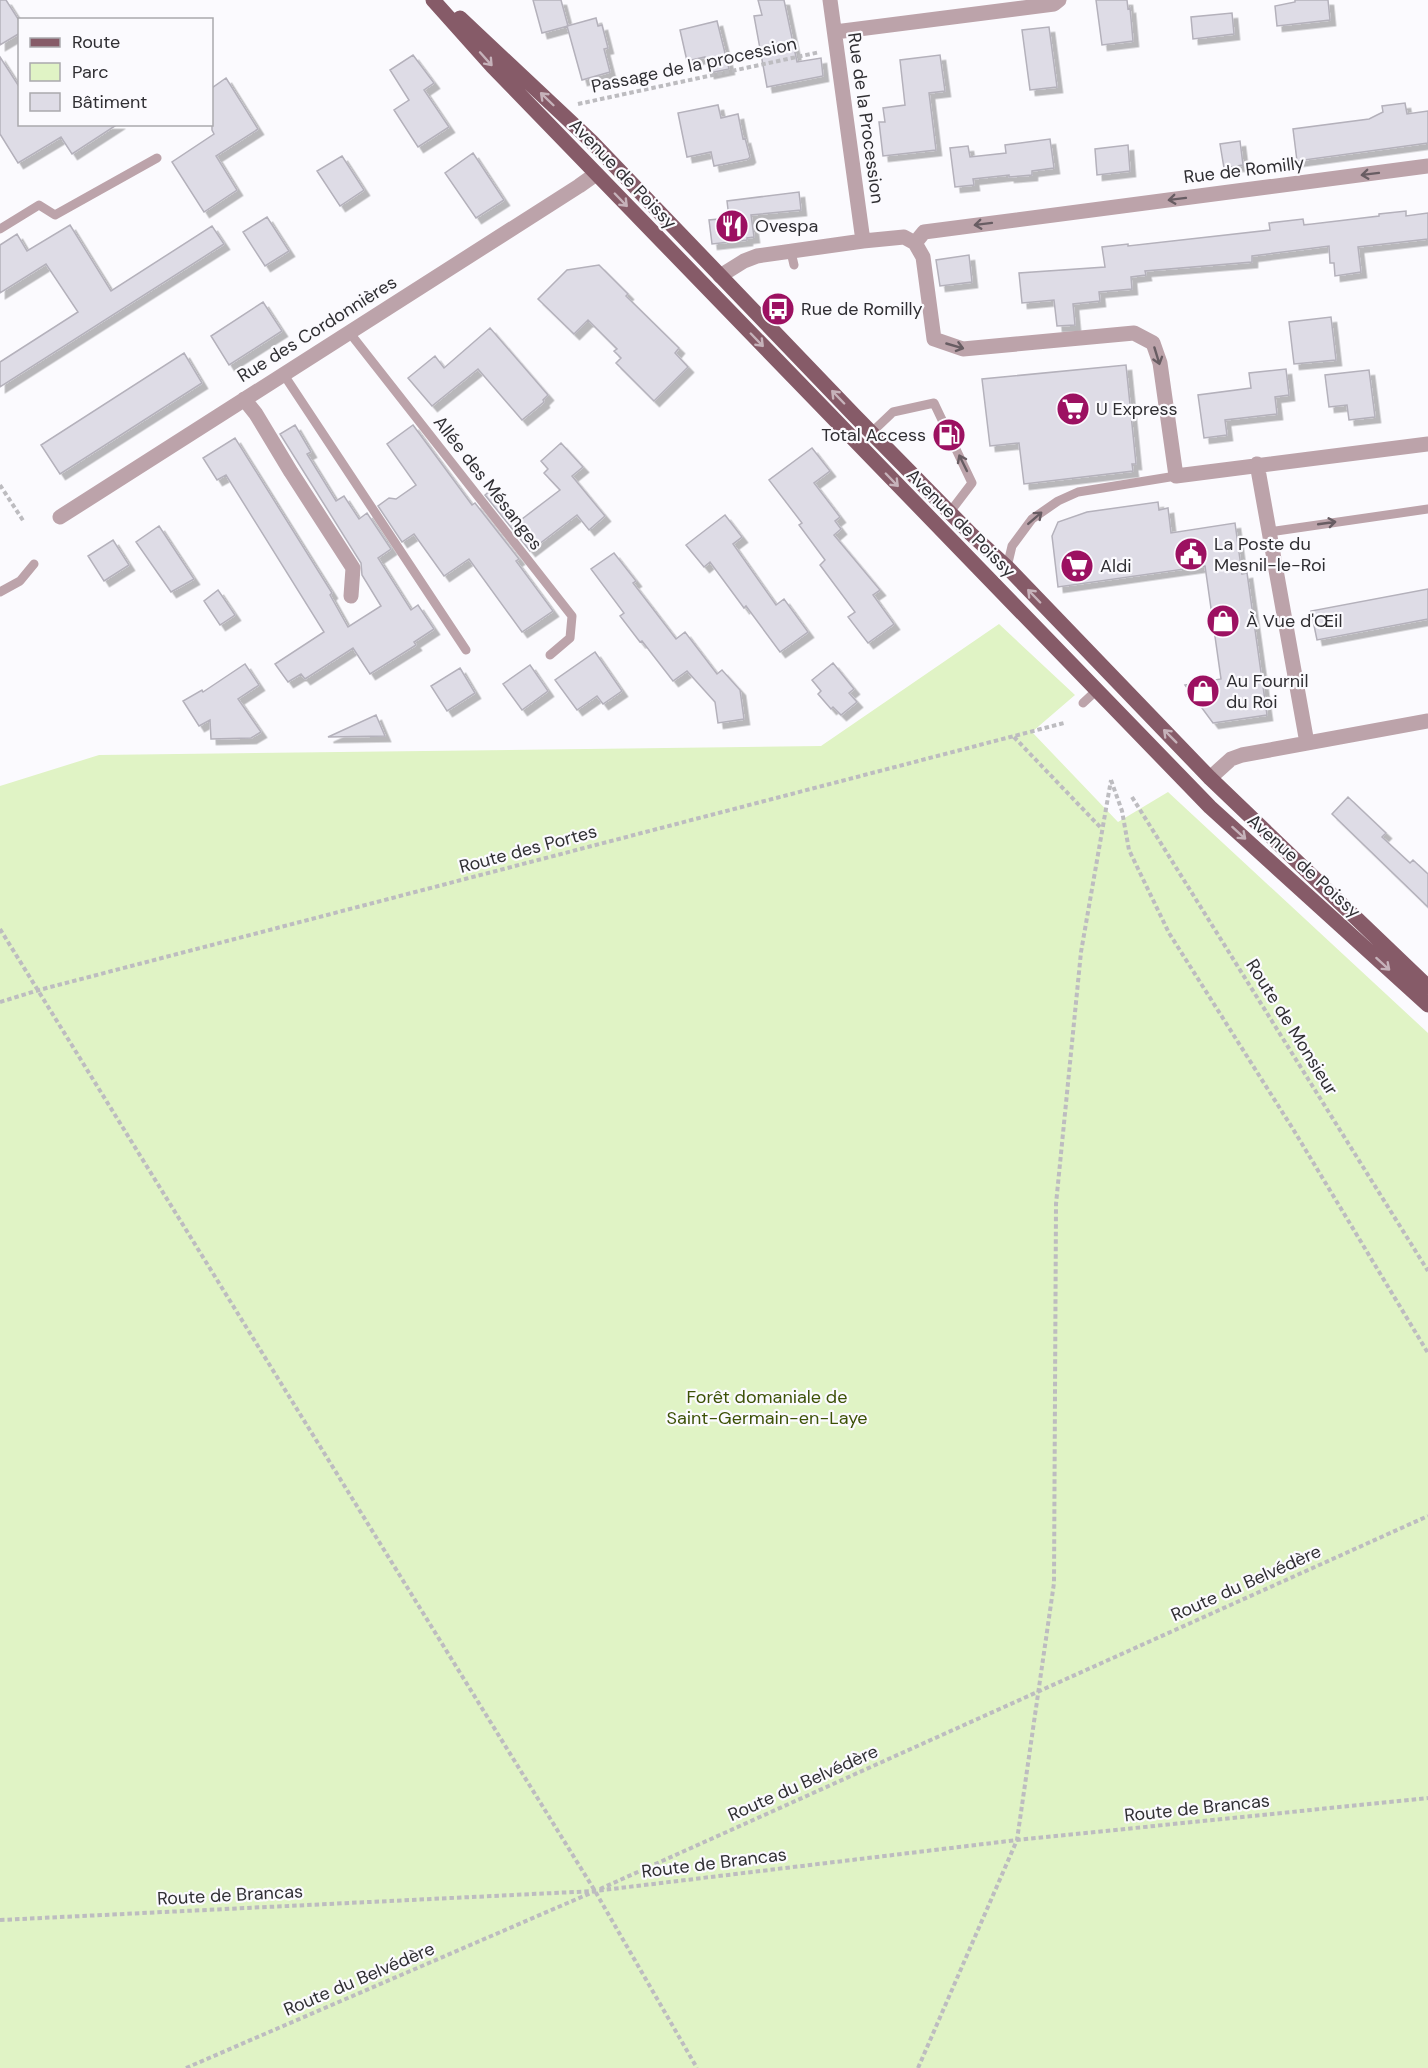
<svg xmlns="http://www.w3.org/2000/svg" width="1428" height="2068" font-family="'DM Sans',sans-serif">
  <defs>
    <filter id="shadow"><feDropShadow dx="5.5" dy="5.5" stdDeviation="0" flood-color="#0004"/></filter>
  </defs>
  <rect width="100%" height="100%" fill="#fbfafe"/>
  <!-- green -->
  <path fill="#e0f3c5" d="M999,624L1075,695L1032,732L1118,822L1168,792L1428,1033V2068H0V786L99,755L821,746Z"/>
  <!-- building -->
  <path fill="#dedce6" stroke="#b4b1bb" stroke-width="1.5" filter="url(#shadow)" d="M0,0H6L20,22V33L0,45Z
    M533,0H561L568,26L542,33Z
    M758,0H784L797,62L821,58L823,76L767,87L754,16L762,15Z
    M1096,0H1127L1128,9L1130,8L1133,41L1102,45Z
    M1295,0H1328L1330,20L1277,26L1275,6L1295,2Z
    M1232,13L1234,34L1193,39L1191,17Z
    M596,18L598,26L602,25L608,48L604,49L610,72L582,80L567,26Z
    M717,21L729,69L709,73L705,57L687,61L680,30Z
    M1049,27L1057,87L1030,90L1022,30Z
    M413,55L434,83L424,90L449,127L418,147L394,110L409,100L390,70Z
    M940,55L945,91L929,93L936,150L883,156L879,122H885L883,108L905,105L900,60Z
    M0,57L20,88V124H118L72,154L61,137L18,163L0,134Z
    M226,78L258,129L216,156L237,190L204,212L172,162L214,134L212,130V88Z
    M1405,103L1407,114L1428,111V143L1297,161L1293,129L1369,119L1383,112L1382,106Z
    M718,105L721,118L738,114L743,139L745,138L750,157L748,159L714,166L711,152L687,157L678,113Z
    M1050,139L1054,168L1032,171V175L1009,177V175L973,179L974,185L955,187L950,148L968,146L970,157L1006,153L1005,145Z
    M1240,141L1243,165L1224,168L1220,144Z
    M1128,145L1130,171L1097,175L1095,149Z
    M473,153L504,200L476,218L445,173Z
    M342,156L364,190L340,206L317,171Z
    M799,192L801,210L751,215L754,237L747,238V240L712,244L709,220L729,218L727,201Z
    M1406,211V216L1428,213V239L1358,247L1361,272L1335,276L1334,263H1330L1329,246L1252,256V262L1145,271L1146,275L1131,277L1132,289L1099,292L1100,301L1073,304L1075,325L1057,326L1054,300L1022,303L1019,273L1105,267L1102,247L1128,244V246L1270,230L1269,223L1303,219L1304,225L1379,216V214Z
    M267,217L289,251L265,266L243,232Z
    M70,225L111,291L212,226L224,244L0,387V362L78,312L46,264L0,293V245L17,234L27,251Z
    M969,255L972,282L940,286L936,260Z
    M599,265L628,294L626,296L679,348L675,353L688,367L654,401L616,363L621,358L614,351L617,349L588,320L574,334L538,299L567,270Z
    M263,302L282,331L229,365L211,336Z
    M1331,317L1336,360L1294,364L1289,322Z
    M490,328L548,395L543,400L544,402L522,420L478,369L432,406L408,378L435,356L444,368Z
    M184,353L202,383L60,474L41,445Z
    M1126,365L1136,464H1132L1133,471L1024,484L1019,443L990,446L982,379Z
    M1286,369L1289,395L1275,397L1277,414L1225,420L1227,435L1204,438L1198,395L1251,388L1249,373Z
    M1369,370L1375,417L1349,420L1347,405L1329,407L1325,375Z
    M295,425L311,452L307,454L336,501L344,496L359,519L367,513L391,549L378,558L411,610L418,605L434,629L414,642L416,645L370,674L353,648L305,679L301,674L288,682L275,664L324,632L226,475L217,480L203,458L235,438L332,593L330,595L348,627L381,606L362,575L361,563L280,434Z
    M413,425L472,505L475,503L519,559L516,561L553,611L522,632L469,559L444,576L414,534L402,542L378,506L389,498L396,499L416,485L387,444Z
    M561,443L583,467L572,476L605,516L589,530L577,515L530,551L485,495L493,488L518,522L560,490L544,473L548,469L541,461Z
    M812,448L830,471L814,483L840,517L835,521L841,529L834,535L880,590L873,595L894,624L868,643L848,617L855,612L820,565L825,560L799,525L802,523L769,480Z
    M1158,502L1159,510L1168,508L1171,533L1235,523L1242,574L1247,573L1267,715L1213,723L1185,685L1221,679L1205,566L1058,587L1052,536L1058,522L1087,512Z
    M725,515L742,537L733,544L776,605L784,599L808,632L780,652L746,606L744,608L710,562L704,567L686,545Z
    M159,526L194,579L171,592L136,542Z
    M113,540L129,565L104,581L88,556Z
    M614,553L636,581L633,583L676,639L685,632L717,674L722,670L740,690L744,719L718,723L715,702L687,671L673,681L642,641L640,642L620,616L624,613L591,569Z
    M1428,589V619L1317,640L1311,611Z
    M218,590L235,615L220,625L204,601Z
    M595,652L622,691L603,704L597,696L577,710L555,680Z
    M833,663L854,689L849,693L857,702L841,715L833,707L831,709L818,694L821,691L812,680Z
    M245,664L259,685L238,699L261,732L251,738L211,739L210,720L199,726L183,701L202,690L203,692Z
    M530,665L548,691L522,710L503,684Z
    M460,668L475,693L447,711L431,686Z
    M376,715L385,736L328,737Z
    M1348,797L1386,833L1382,837L1410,863L1413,860L1428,874V907L1332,814Z"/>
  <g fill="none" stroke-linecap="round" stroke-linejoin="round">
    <!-- path -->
    <path stroke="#bdbcc0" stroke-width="4" stroke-dasharray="4.5 3" stroke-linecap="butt" d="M578,104L820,52
      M0,485L24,522
      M1014,737L1102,829
      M1111,780L1122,811L1129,850L1169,933L1293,1129L1428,1353
      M1132,797L1428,1271
      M0,929L595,1891L697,2068
      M0,1002L39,990L1064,723
      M600,1889L1428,1516
      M0,1920L595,1891L1017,1840L1428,1798
      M186,2068L593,1892
      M918,2068L1017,1840L1054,1583L1056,1204L1081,952L1111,780"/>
    <!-- lane -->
    <path stroke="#bca3aa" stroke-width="9" d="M0,229L39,205L55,215L157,158
      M791,252L794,265
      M349,332L572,616L570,638L550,655
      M284,375L466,650
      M872,432L893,412L934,403L972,483L950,512
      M1269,532L1428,509
      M1007,567L1012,546L1032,519L1058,501L1078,492L1176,476
      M0,592L20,581L34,564
      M1083,703L1097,690"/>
    <!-- street -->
    <path stroke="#bca3aa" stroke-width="15" d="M830,0L863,241
      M835,32L1054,4L1059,0
      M915,243L924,232L1428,166
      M720,276L744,261L757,256L863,241L904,237L915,243L923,257L934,339L963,349L1134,333L1153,343L1160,363L1176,476L1428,444
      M244,399L256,414L291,472L353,568L351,596
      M1257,464L1307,743
      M60,517L579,186L596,174
      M1210,778L1231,759L1242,755L1428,721"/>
    <!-- primary -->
    <path stroke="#865b68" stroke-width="15" d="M433,0L492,66L1210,807L1428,1005
      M460,18L591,141L854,415L971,534L1007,567L1210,778L1428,987"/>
  </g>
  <!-- one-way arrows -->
  <defs><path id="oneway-shaft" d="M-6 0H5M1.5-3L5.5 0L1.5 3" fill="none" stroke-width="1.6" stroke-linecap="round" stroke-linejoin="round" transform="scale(1.5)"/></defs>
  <g stroke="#c6b2ba">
    <use href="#oneway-shaft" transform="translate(486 59) rotate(48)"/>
    <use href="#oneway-shaft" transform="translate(547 99) rotate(-136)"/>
    <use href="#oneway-shaft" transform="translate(621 200) rotate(46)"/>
    <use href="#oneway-shaft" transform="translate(757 340) rotate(46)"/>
    <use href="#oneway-shaft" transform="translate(838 397) rotate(-134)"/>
    <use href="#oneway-shaft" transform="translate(892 480) rotate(46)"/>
    <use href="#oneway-shaft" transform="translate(1034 596) rotate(-134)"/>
    <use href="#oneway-shaft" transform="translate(1170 736) rotate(-135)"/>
    <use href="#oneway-shaft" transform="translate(1239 833) rotate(42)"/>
    <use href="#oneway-shaft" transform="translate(1383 964) rotate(42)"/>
  </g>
  <g stroke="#685d63">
    <use href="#oneway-shaft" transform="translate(1370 174) rotate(173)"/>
    <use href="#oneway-shaft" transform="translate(1177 199) rotate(173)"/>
    <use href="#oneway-shaft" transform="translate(983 224) rotate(173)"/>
    <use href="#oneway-shaft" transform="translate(955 346) rotate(16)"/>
    <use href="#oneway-shaft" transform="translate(1157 356) rotate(73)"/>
    <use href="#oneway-shaft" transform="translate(963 463) rotate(-116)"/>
    <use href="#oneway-shaft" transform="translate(1035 518) rotate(-41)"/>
    <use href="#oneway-shaft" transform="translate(1327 523) rotate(-8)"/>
  </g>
  <!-- icons -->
  <defs>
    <symbol id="restaurant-disc" viewBox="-11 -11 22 22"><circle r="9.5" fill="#9c1161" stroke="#fbfafe"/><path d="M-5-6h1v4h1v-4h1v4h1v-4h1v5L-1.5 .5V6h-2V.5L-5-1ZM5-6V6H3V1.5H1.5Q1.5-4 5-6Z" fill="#fff"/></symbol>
    <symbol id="bus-disc" viewBox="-11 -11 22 22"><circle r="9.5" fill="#9c1161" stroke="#fbfafe"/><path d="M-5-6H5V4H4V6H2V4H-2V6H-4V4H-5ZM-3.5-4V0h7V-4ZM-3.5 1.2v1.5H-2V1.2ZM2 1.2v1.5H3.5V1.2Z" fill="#fff"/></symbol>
    <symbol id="supermarket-disc" viewBox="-11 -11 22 22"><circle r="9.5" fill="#9c1161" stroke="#fbfafe"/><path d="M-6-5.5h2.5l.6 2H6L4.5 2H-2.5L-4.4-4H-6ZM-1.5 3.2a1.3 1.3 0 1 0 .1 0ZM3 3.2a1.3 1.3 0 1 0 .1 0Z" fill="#fff"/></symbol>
    <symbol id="fuel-disc" viewBox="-11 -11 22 22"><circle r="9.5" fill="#9c1161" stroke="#fbfafe"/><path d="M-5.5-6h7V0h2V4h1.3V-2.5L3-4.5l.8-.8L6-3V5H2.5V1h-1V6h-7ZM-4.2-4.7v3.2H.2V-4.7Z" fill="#fff"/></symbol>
    <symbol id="civic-disc" viewBox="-11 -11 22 22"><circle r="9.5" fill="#9c1161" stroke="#fbfafe"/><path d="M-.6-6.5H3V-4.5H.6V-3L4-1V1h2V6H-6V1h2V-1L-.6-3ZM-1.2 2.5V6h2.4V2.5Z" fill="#fff"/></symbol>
    <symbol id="shop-disc" viewBox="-11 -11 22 22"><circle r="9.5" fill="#9c1161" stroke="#fbfafe"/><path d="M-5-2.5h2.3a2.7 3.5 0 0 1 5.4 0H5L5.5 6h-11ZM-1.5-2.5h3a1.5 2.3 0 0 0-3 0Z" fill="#fff"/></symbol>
  </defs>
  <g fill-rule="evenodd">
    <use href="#restaurant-disc" x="713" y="207" width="38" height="38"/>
    <use href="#bus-disc" x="759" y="290" width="38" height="38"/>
    <use href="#supermarket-disc" x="1054" y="390" width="38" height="38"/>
    <use href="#fuel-disc" x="930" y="416" width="38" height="38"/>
    <use href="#civic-disc" x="1172" y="535" width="38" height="38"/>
    <use href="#supermarket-disc" x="1058" y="547" width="38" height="38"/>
    <use href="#shop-disc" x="1204" y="602" width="38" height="38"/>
    <use href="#shop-disc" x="1184" y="672" width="38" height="38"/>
  </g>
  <g text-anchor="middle" stroke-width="4.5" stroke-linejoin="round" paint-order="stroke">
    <!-- street labels -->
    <g font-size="18" fill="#302f33" stroke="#fbfafe">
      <text transform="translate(694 65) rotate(-12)" y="6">Passage de la procession</text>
      <text transform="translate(866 118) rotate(82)" y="6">Rue de la Procession</text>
      <text transform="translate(1244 170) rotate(-7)" y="6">Rue de Romilly</text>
      <text transform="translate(623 174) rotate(46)" y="6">Avenue de Poissy</text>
      <text transform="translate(317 329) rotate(-32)" y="6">Rue des Cordonnières</text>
      <text transform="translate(488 483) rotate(52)" y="6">Allée des Mésanges</text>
      <text transform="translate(961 523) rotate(45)" y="6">Avenue de Poissy</text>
      <text transform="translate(528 849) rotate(-15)" y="6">Route des Portes</text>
      <text transform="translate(1304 866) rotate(42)" y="6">Avenue de Poissy</text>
      <text transform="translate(1292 1027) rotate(58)" y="6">Route de Monsieur</text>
      <text transform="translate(1246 1583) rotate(-24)" y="6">Route du Belvédère</text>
      <text transform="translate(803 1783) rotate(-24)" y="6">Route du Belvédère</text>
      <text transform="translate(1197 1808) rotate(-6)" y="6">Route de Brancas</text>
      <text transform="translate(714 1863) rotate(-7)" y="6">Route de Brancas</text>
      <text transform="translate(230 1895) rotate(-3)" y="6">Route de Brancas</text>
      <text transform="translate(359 1979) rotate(-23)" y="6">Route du Belvédère</text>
    </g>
    <!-- poi labels -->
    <g font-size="18" fill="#302f33" stroke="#fbfafe" text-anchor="start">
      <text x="755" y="232">Ovespa</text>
      <text x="801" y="315">Rue de Romilly</text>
      <text x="1096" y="415">U Express</text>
      <text x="926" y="441" text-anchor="end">Total Access</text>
      <text x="1214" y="550">La Poste du<tspan x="1214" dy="21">Mesnil-le-Roi</tspan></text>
      <text x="1100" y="572">Aldi</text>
      <text x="1246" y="627">À Vue d'Œil</text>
      <text x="1226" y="687">Au Fournil<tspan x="1226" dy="21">du Roi</tspan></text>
    </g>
    <!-- park labels -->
    <g font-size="18" fill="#3c5106" stroke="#fbfafe">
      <text x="767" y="1403">Forêt domaniale de<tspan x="767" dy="21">Saint-Germain-en-Laye</tspan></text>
    </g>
  </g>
  <!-- legend -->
  <rect x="18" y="18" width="195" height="108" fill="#fbfafe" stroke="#aaa9ad" stroke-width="1.5"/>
  <rect x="30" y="38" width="30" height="9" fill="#865b68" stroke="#aaa9ad" stroke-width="1.5"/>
  <text x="72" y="48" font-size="18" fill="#302f33">Route</text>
  <rect x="30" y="63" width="30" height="18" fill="#e0f3c5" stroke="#aaa9ad" stroke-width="1.5"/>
  <text x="72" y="78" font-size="18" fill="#302f33">Parc</text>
  <rect x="30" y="93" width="30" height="18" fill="#dedce6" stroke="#aaa9ad" stroke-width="1.5"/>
  <text x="72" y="108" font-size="18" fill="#302f33">Bâtiment</text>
</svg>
